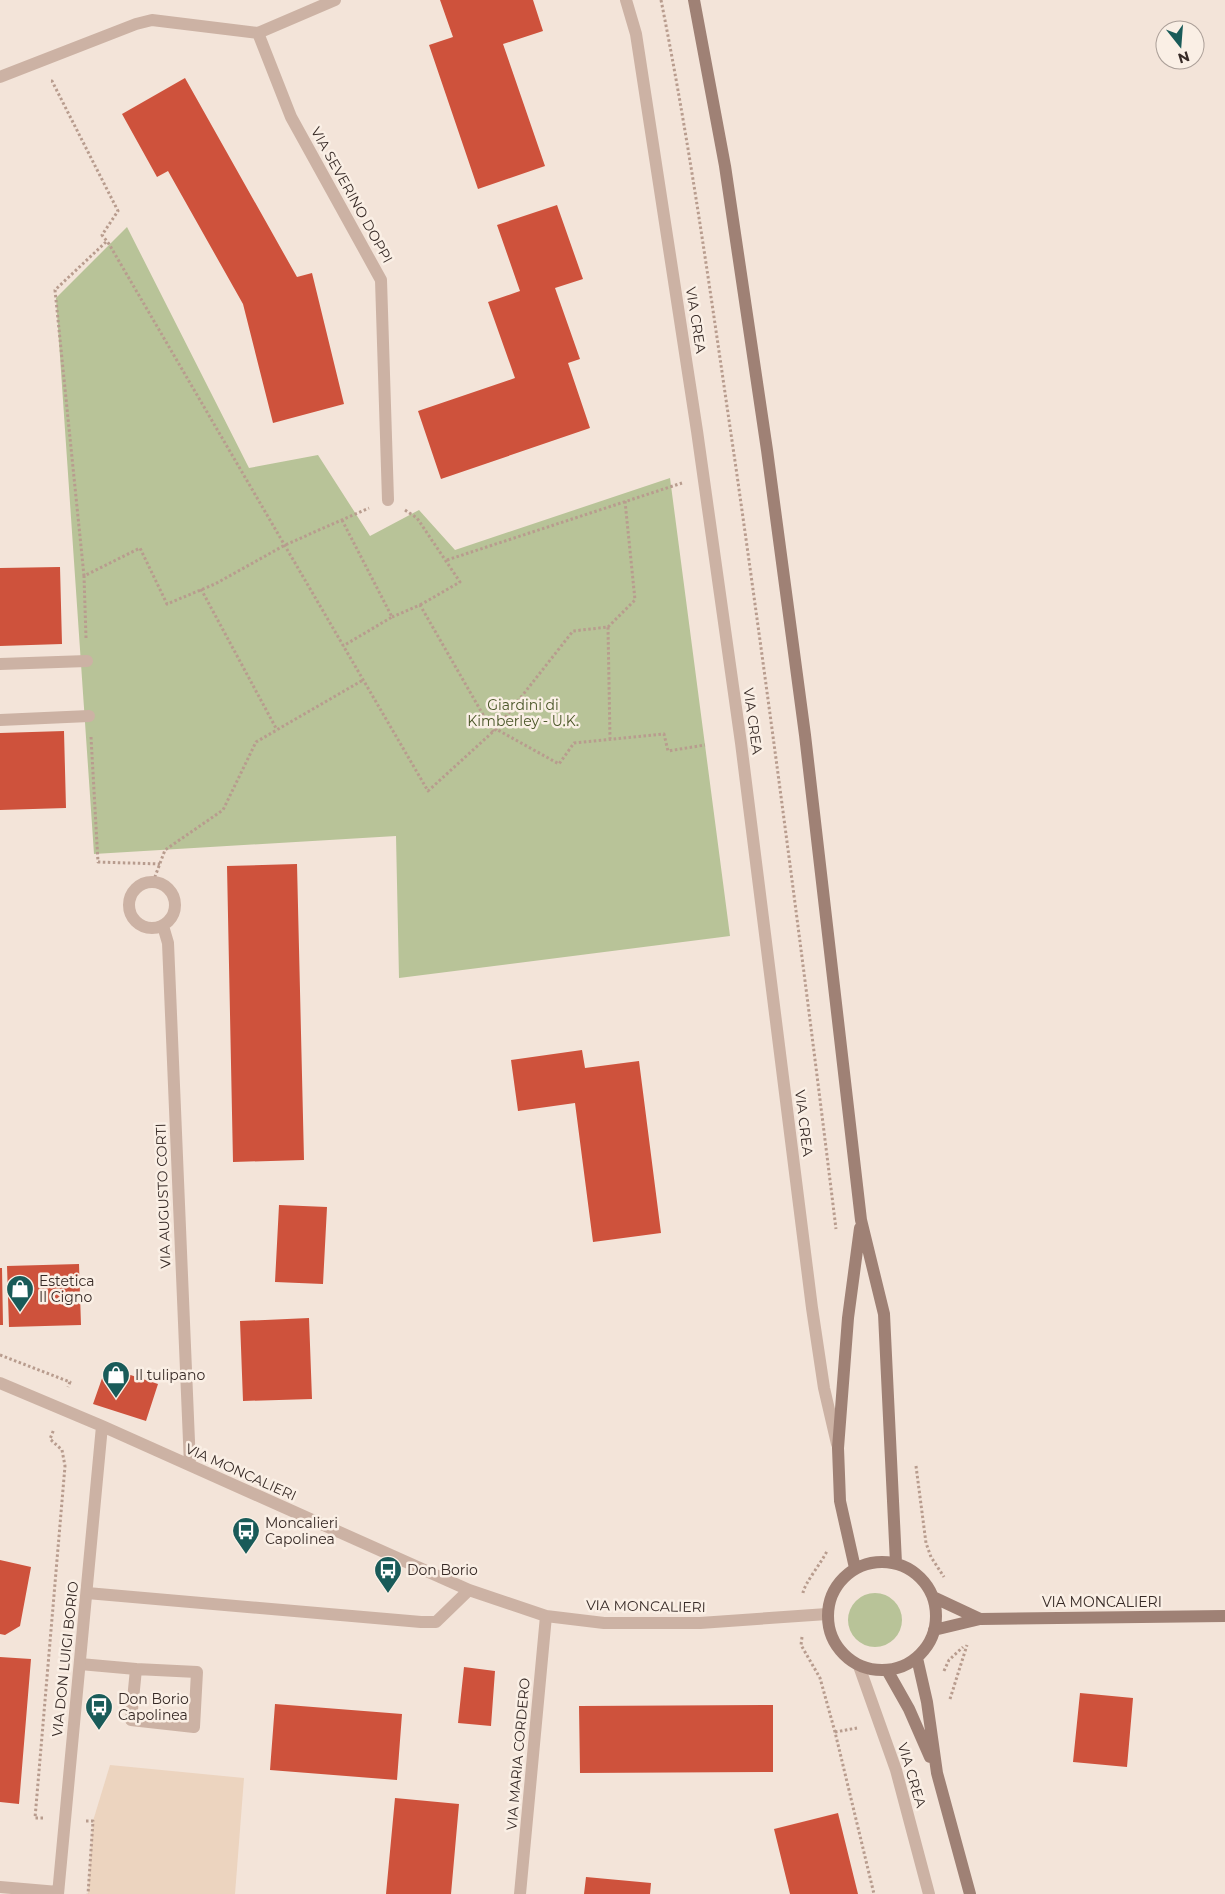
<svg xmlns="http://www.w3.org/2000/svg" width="1225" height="1894" font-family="Montserrat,sans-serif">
  <rect width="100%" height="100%" fill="#f3e4d9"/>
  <!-- green -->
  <path fill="#b8c398" d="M127,227L249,468L318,455L370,536L419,510L455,550L670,478L730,936L399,978L396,836L94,854L56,298Z
    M848 1620a27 27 0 1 1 54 0a27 27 0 1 1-54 0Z"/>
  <!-- plaza -->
  <path fill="#ecd4bf" d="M110,1765L244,1778L235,1894H88L93,1821Z"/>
  <!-- building -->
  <path fill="#ce523c" d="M440,0H533L543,31L503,44L545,166L478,189L429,45L453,37Z
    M185,78L297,277L312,273L344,404L273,423L243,304L168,171L157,177L122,114Z
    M557,205L583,279L555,288L580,359L568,363L590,428L441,479L418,411L515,378L488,302L520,291L497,225Z
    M60,567L62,644L0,646V568Z
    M64,731L66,808L0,810V733Z
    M297,864L304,1160L233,1162L227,866Z
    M582,1050L585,1068L639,1061L661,1233L593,1242L575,1103L518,1111L511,1060Z
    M279,1205L327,1207L323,1284L275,1282Z
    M79,1264L81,1325L9,1327L7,1266Z
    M0,1268H2L3,1325H0Z
    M309,1318L312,1399L243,1401L240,1321Z
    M106,1367L158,1384L146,1421L93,1404Z
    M0,1560L31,1567L20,1626L5,1635L0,1634Z
    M0,1657L31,1659L19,1804L0,1802Z
    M464,1667L495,1671L491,1726L458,1723Z
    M1080,1693L1133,1698L1127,1767L1073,1762Z
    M275,1704L402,1714L397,1780L270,1770Z
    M773,1705V1772L580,1773L579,1706Z
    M395,1798L459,1804L451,1894H386Z
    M838,1813L858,1894H790L774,1829Z
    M586,1877L651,1883L650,1894H584Z"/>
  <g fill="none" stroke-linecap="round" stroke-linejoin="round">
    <!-- path -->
    <path stroke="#b89c8e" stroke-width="3" stroke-dasharray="2.5 2.5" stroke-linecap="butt" d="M661,0C692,155 713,312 736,468C772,722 805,975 836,1229
      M51,81H52L118,211L102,235L109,244L428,791L496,729L559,764L574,743L664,734L668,751L705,745
      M405,510L417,518L460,582L420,605
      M342,520L392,617L343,646
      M447,560L682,483
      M84,576L55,290L107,241
      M201,589L277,730
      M392,617L420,605L493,732
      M608,627L635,600L625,501
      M86,638L84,576L140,548L167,604L215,584L285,545L369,508
      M496,729L573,631L608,627L610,739
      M91,737L98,862L160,864
      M153,882L165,850L223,810L256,742L363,680
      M0,1355L70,1382L68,1387
      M916,1466L926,1543L931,1557L944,1577
      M803,1593C804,1584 822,1562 827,1551
      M802,1637L801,1645L820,1678L835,1732L874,1894
      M944,1671L949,1660L963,1647
      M950,1699L967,1645
      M835,1732L857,1728
      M43,1818H35L65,1466L62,1450L50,1439L54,1429
      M86,1821H93L88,1894"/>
    <!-- lane -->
    <path stroke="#ccb2a4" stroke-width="12" d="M80,1664L136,1669L131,1720L194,1727L197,1672L136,1669"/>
    <!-- street -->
    <path stroke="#ccb2a4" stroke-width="12" d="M626,0L636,34L697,431L741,743L812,1308L824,1388L837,1444
      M258,33L291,117L381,280L388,500
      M0,77L136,24L152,20L258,33L335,0
      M0,664L87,661
      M0,720L89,716
      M129 905a23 23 0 1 1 46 0a23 23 0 1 1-46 0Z
      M163,926L168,943L190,1465
      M0,1383L102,1426L469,1590L546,1616L604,1623H700L827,1614
      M87,1593L421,1622H436L469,1590
      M859,1666L896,1770L929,1894
      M0,1887L58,1892
      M58,1894L102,1426
      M520,1894L546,1616"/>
    <!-- secondary -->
    <path stroke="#9f8175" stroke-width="12" d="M694,0L725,166L767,450L805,735L861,1220L884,1314L896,1563
      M828 1616a54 54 0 1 1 108 0a54 54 0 1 1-108 0Z
      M855,1568L840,1501L838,1448L848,1318L860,1228
      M933,1597L980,1619
      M934,1630L980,1619L1225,1616
      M917,1658L927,1702L937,1773L970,1894
      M887,1670L909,1709L930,1757"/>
  </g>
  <!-- icons -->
  <defs>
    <symbol id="shop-pin" viewBox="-11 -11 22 30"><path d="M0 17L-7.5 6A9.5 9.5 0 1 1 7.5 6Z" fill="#195b59" stroke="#faefe5"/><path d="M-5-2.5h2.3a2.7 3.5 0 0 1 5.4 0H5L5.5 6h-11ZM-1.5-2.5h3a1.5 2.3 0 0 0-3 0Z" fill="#fff"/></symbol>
    <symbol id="bus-pin" viewBox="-11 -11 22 30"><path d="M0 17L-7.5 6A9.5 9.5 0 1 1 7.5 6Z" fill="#195b59" stroke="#faefe5"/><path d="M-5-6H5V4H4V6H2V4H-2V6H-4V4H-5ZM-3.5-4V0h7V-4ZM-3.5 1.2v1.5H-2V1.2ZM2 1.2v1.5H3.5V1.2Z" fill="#fff"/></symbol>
  </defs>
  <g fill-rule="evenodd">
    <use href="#shop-pin" x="4" y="1273" width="32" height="43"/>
    <use href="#shop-pin" x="100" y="1359" width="32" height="43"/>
    <use href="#bus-pin" x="230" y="1515" width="32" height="43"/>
    <use href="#bus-pin" x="372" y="1554" width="32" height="43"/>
    <use href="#bus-pin" x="83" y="1691" width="32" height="43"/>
  </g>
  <g text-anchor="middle" stroke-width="5" stroke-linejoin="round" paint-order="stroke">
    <!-- street labels -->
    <g font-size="14" fill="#372a26" stroke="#faefe5">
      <text transform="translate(352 195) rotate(61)" y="5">VIA SEVERINO DOPPI</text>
      <text transform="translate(696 320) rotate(81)" y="5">VIA CREA</text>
      <text transform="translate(753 721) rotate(82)" y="5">VIA CREA</text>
      <text transform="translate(804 1123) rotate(83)" y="5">VIA CREA</text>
      <text transform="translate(163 1196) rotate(-92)" y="5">VIA AUGUSTO CORTI</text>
      <text transform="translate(241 1472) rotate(24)" y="5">VIA MONCALIERI</text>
      <text x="1102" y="1607">VIA MONCALIERI</text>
      <text transform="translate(646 1606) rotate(1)" y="5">VIA MONCALIERI</text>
      <text transform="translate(65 1659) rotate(-84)" y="5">VIA DON LUIGI BORIO</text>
      <text transform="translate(518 1754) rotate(-85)" y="5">VIA MARIA CORDERO</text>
      <text transform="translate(912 1775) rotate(73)" y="5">VIA CREA</text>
    </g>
    <!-- park labels -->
    <g font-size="14" fill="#4a5628" stroke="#faefe5">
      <text x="523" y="710">Giardini di<tspan x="523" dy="16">Kimberley - U.K.</tspan></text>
    </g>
    <!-- poi labels -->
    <g font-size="14" fill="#372a26" stroke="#faefe5" text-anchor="start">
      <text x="39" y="1286">Estetica<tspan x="39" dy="16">Il Cigno</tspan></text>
      <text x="135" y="1380">Il tulipano</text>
      <text x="265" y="1528">Moncalieri<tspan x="265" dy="16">Capolinea</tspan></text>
      <text x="407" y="1575">Don Borio</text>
      <text x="118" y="1704">Don Borio<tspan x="118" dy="16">Capolinea</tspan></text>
    </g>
  </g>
  <!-- north arrow -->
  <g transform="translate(1180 45) rotate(163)"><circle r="24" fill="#faefe5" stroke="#aca099"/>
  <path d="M0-4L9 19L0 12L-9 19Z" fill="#195b59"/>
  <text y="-8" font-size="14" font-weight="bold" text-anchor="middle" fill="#372a26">N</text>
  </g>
</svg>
